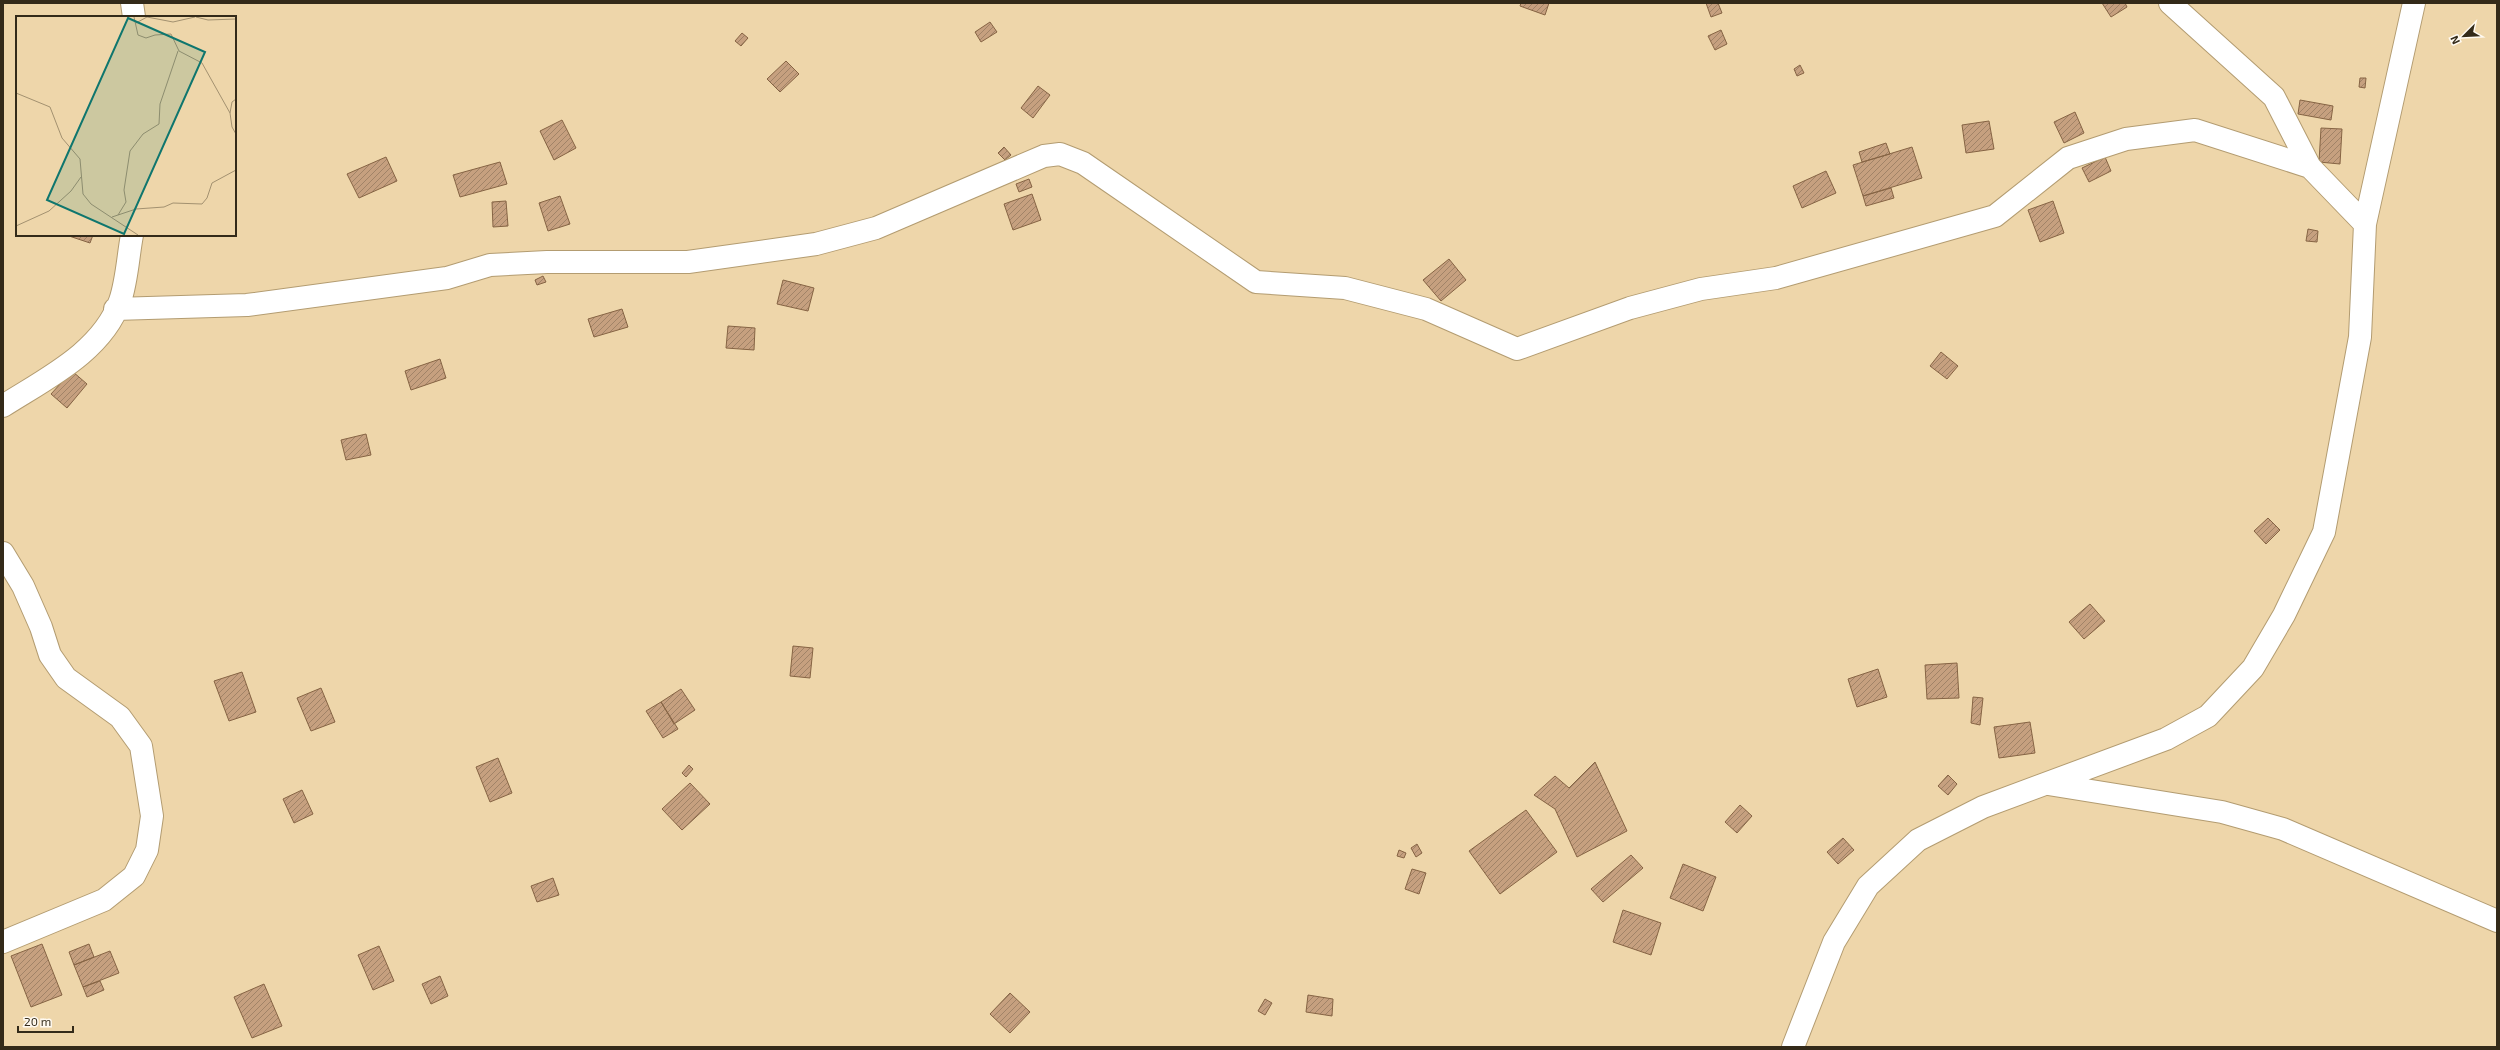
<svg xmlns="http://www.w3.org/2000/svg" width="2500" height="1050" font-family="'Exo 2',sans-serif">
  <defs>
    <pattern id="building-hatch" width="6" height="6" patternUnits="userSpaceOnUse"><rect width="6" height="6" fill="#c6a07f"/><path d="M-1 1l2-2M0 6l6-6M5 7l2-2" fill="none" stroke="#a18367"/></pattern>
  </defs>
  <rect width="100%" height="100%" fill="#eed6aa"/>
  <!-- building -->
  <path fill="url(#building-hatch)" stroke="#866444" d="M1521,3H1549L1545,15L1520,6Z
    M1706,3H1718L1722,13L1711,17Z
    M2102,3H2125L2127,7L2111,17Z
    M990,22L997,32L981,42L975,32Z
    M1721,30L1727,44L1715,50L1708,36Z
    M742,33L748,38L741,46L735,41Z
    M786,61L799,74L780,92L767,79Z
    M1800,65L1804,73L1797,76L1794,69Z
    M2360,78H2366L2365,88L2359,87Z
    M1038,86L1050,95L1033,118L1021,108Z
    M2300,100L2333,106L2331,120L2298,114Z
    M2075,112L2084,133L2064,143L2054,122Z
    M562,120L576,148L554,160L540,131Z
    M1989,121L1994,149L1966,153L1962,125Z
    M2321,128L2342,129L2340,164L2319,162Z
    M1886,143L1890,154L1862,162L1859,152Z
    M1004,147L1011,155L1005,160L998,153Z
    M1912,147L1922,178L1863,196L1853,165Z
    M386,157L397,181L359,198L347,174Z
    M2105,157L2111,171L2089,182L2082,168Z
    M500,162L507,184L460,197L453,175Z
    M1826,171L1836,193L1802,208L1793,186Z
    M1029,179L1032,187L1019,192L1016,184Z
    M1891,188L1894,198L1866,206L1863,196Z
    M1032,194L1041,220L1013,230L1004,204Z
    M560,196L570,224L548,231L539,203Z
    M506,201L508,226L493,227L492,202Z
    M2053,201L2064,233L2040,242L2028,210Z
    M2308,229L2318,231L2317,242L2306,241Z
    M66,235H93L90,243Z
    M1449,259L1466,280L1441,301L1423,280Z
    M543,276L546,282L537,285L535,280Z
    M783,280L814,288L808,311L777,304Z
    M622,309L628,327L594,337L588,319Z
    M728,326L755,328L754,350L726,348Z
    M1941,352L1958,366L1947,379L1930,366Z
    M440,359L446,378L411,390L405,371Z
    M72,371L87,384L67,408L51,394Z
    M366,434L371,455L346,460L341,440Z
    M2268,518L2280,530L2266,544L2254,531Z
    M2090,604L2105,621L2084,639L2069,622Z
    M793,646L813,648L810,678L790,676Z
    M1957,663L1959,698L1927,699L1925,665Z
    M1878,669L1887,697L1857,707L1848,679Z
    M242,672L256,712L229,721L214,681Z
    M321,688L335,722L311,731L297,698Z
    M681,689L695,710L674,724L661,702Z
    M1973,697L1983,698L1980,725L1971,723Z
    M661,702L678,729L663,738L646,711Z
    M2030,722L2035,753L1999,758L1994,727Z
    M498,758L512,793L490,802L476,767Z
    M1595,762L1627,831L1577,857L1555,809L1534,795L1555,776L1569,788Z
    M689,765L693,769L686,777L682,773Z
    M1948,775L1957,784L1948,795L1938,786Z
    M690,783L710,804L682,830L662,809Z
    M302,790L313,814L294,823L283,799Z
    M1740,805L1752,816L1737,833L1725,822Z
    M1526,810L1557,852L1500,894L1469,851Z
    M1843,838L1854,850L1838,864L1827,852Z
    M1417,844L1422,853L1416,857L1411,848Z
    M1399,850L1406,853L1404,858L1397,856Z
    M1631,855L1643,868L1603,902L1591,889Z
    M1683,864L1716,877L1703,911L1670,898Z
    M1412,869L1426,873L1419,894L1405,889Z
    M553,878L559,895L537,902L531,886Z
    M1623,910L1661,923L1651,955L1613,942Z
    M42,944L62,995L31,1007L11,956Z
    M89,944L94,957L74,965L69,952Z
    M379,946L394,981L373,990L358,955Z
    M110,951L119,973L83,987L74,965Z
    M440,976L448,996L431,1004L422,984Z
    M100,981L104,990L87,997L83,987Z
    M264,984L282,1026L252,1038L234,997Z
    M1010,993L1030,1012L1010,1033L990,1014Z
    M1308,995L1333,999L1332,1016L1306,1012Z
    M1265,999L1272,1003L1265,1015L1258,1011Z"/>
  <g fill="none" stroke-linecap="round" stroke-linejoin="round">
    <defs>
      <path id="minor" d="M132,3L134,17
        M2170,3L2274,97L2310,167L2365,224
        M115,309L247,305L447,278L490,265L547,262H688L816,244L876,228L1044,156L1060,154L1083,163L1256,282L1345,288L1426,309L1517,349L1630,308L1701,289L1776,278L1995,216L2068,158L2126,139L2195,130L2310,167
        M3,406C45,379 102,352 120,301C127,281 128,256 132,235
        M3,553L23,586L41,627L50,655L66,678L120,717L141,746L152,816L147,850L134,876L104,900L3,942
        M2048,784L2222,812L2283,829L2497,921
        M1793,1047L1834,942L1868,886L1918,840L1983,807L2166,739L2208,716L2253,668L2284,615L2324,532L2360,337L2365,224L2414,3"/>
    </defs>
    <!-- minor casing -->
    <use href="#minor" stroke="#b39c71" stroke-width="24"/>
    <!-- minor -->
    <use href="#minor" stroke="#fff" stroke-width="22"/>
  </g>
  <!-- overview -->
  <g transform="translate(16 16)">
    <rect width="220" height="220" fill="#eed6aa"/>
    <path fill="none" stroke="#a39170" stroke-width="1" d="M118,1L122,19L130,22L139,19L155,18L163,35L186,47L214,97M180,1L192,4L220,3M120,7L131,1L157,6L179,1M0,77L34,91L46,122L64,143L67,178L75,188L122,219M220,83L216,86L214,97L216,111L220,118M102,199L110,186L108,174L114,135L127,118L143,108L144,88L162,35M96,201L120,193L148,191L157,187L186,188L191,182L196,167L220,154M0,210L33,195L55,175L65,161"/>
    <path fill="#0f766e" fill-opacity="0.15" stroke="#0f766e" stroke-width="2" d="M112,2L189,36L108,218L31,184Z"/>
    <rect width="220" height="220" fill="none" stroke="#332a19" stroke-width="2"/>
  </g>
  <!-- border -->
  <rect width="2500" height="1050" fill="none" stroke="#332a19" stroke-width="8"/>
  <!-- north arrow -->
  <g transform="translate(2464 36) rotate(246)" stroke="#fffaf1" stroke-width="3" paint-order="stroke">
  <path d="M0-3L7 15L0 10L-7 15Z" fill="#332a19"/>
  <text y="-6" font-size="11" font-weight="bold" text-anchor="middle" fill="#332a19">N</text>
  </g>
  <!-- scale -->
  <path d="M18 1026v6h55v-6" fill="none" stroke="#332a19" stroke-width="2"/>
  <text x="24" y="1026" font-size="12" fill="#332a19" stroke="#fffaf1" stroke-width="3" paint-order="stroke">20 m</text>
</svg>
